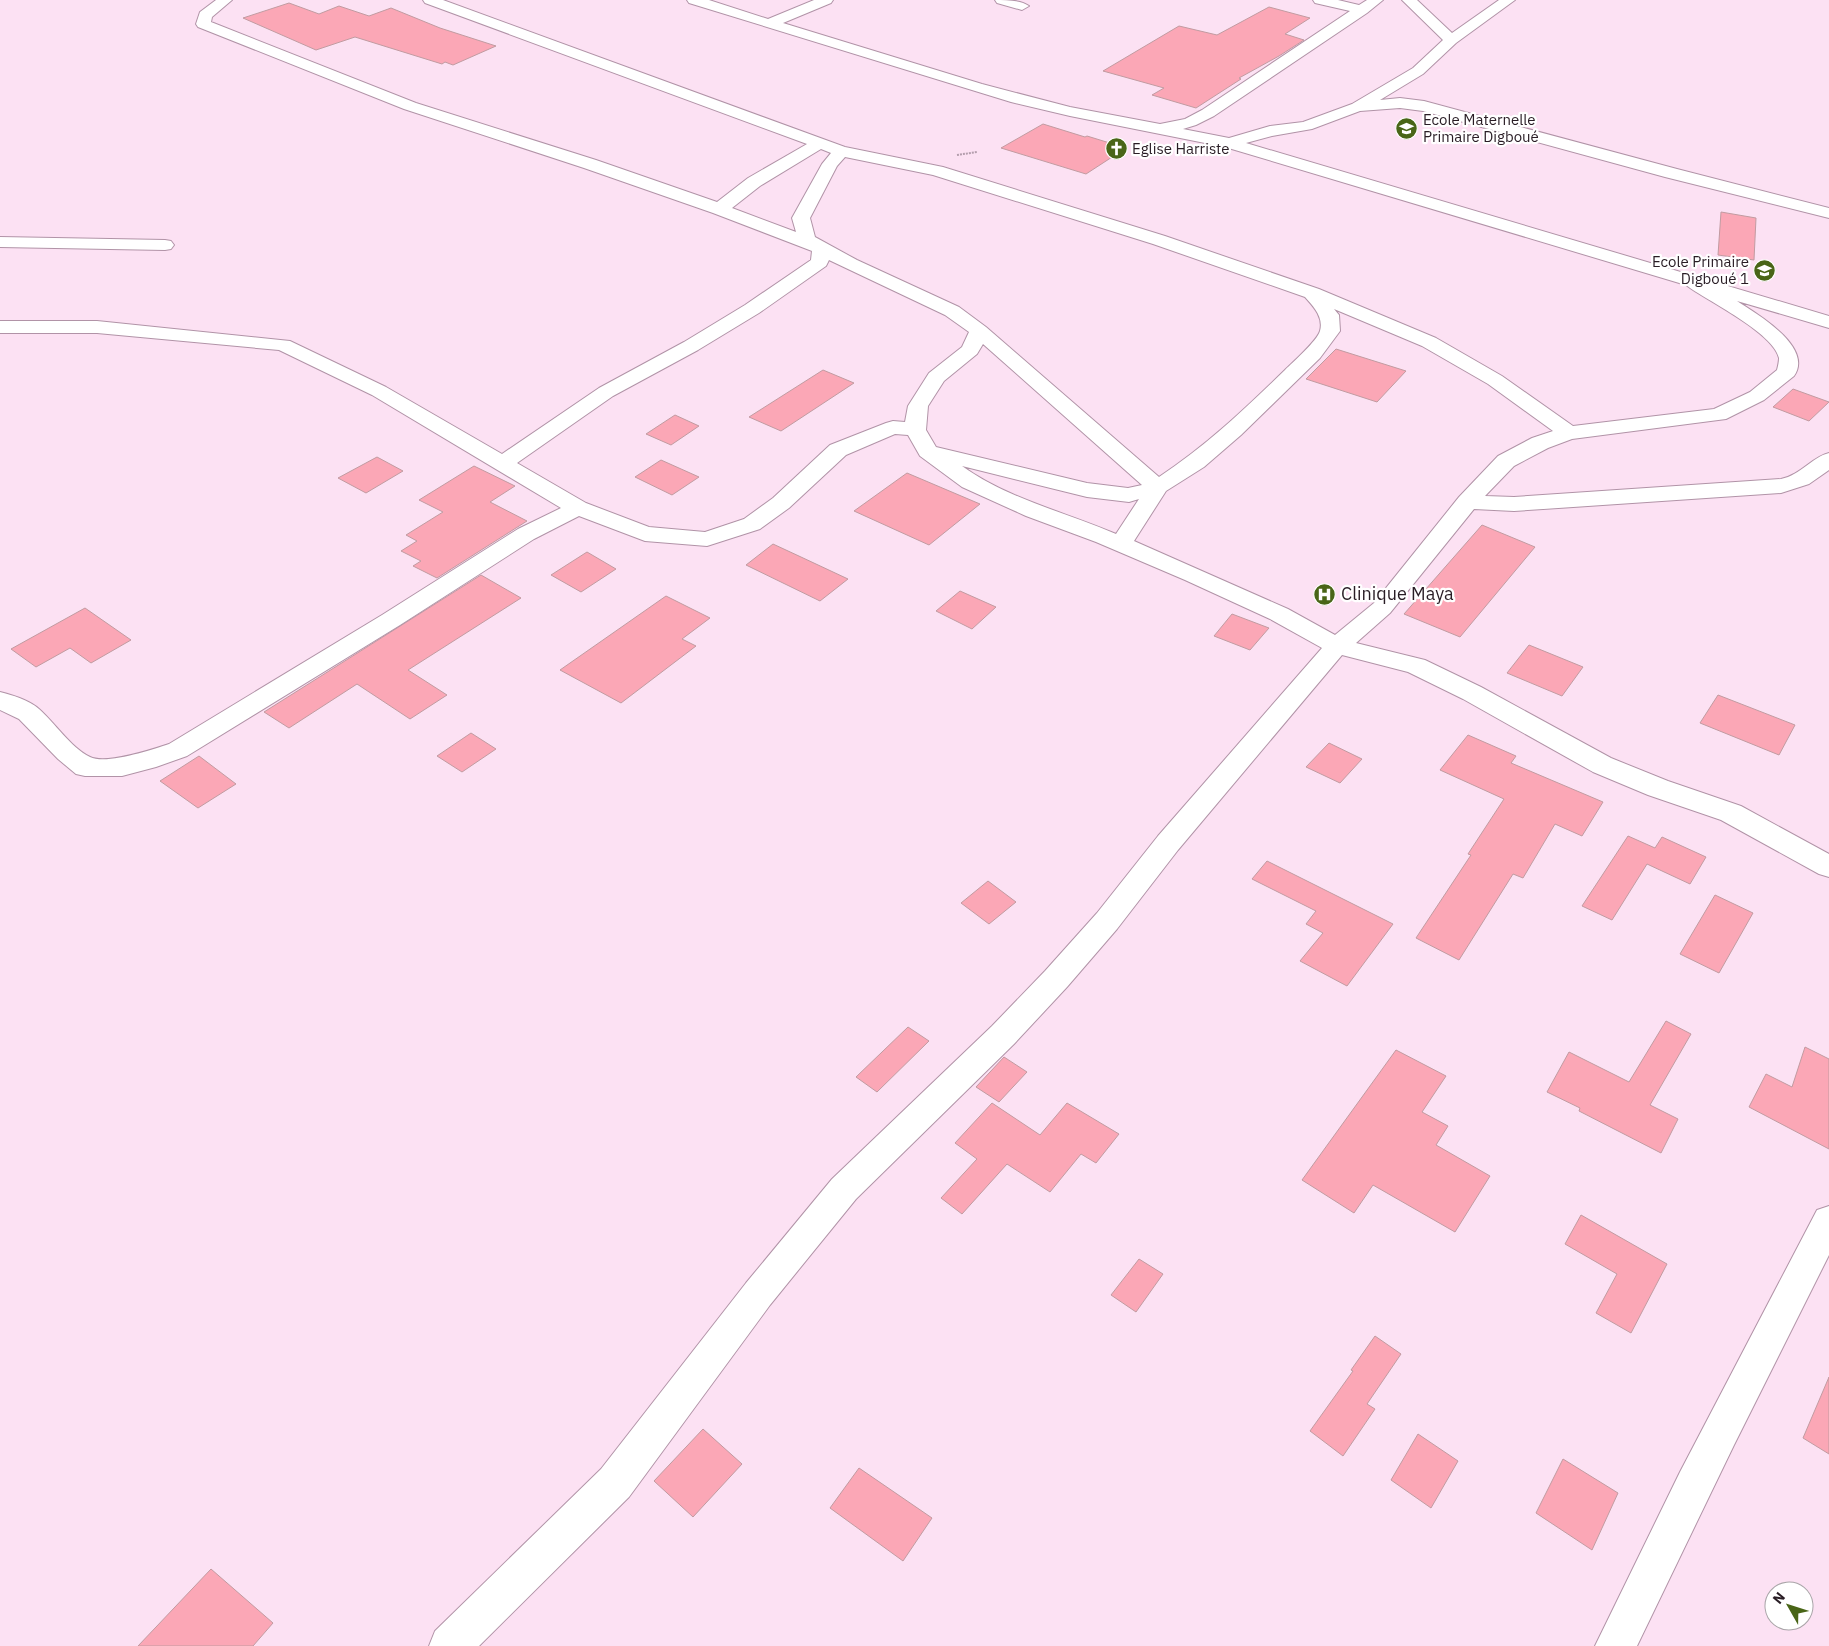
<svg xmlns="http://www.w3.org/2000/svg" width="1829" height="1646" font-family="'IBM Plex Sans',sans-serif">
  <rect width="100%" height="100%" fill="#fce1f3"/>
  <!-- building -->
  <path fill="#fba7b6" stroke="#c19ba1" d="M289,3L319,14L339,6L369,16L391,8L440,28L496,46L453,65L445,62L442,64L355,37L316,50L243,18Z
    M1269,7L1310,18L1285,34L1304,40L1279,56L1239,78L1241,79L1196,108L1152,95L1164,88L1103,71L1179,26L1217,35Z
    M1043,124L1085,137L1087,136L1126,148L1086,174L1001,148Z
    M1721,212L1756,218L1754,260L1718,255Z
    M1336,349L1406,371L1377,402L1306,379Z
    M823,370L854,383L781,431L749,417Z
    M1793,389L1829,402L1809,421L1773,407Z
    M675,415L699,426L671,445L646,434Z
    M377,457L403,471L366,493L338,478Z
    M661,460L699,477L672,495L635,477Z
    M474,466L515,486L490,502L527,521L437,578L413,566L421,561L401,551L417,541L406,535L443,512L419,500Z
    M907,473L980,504L929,545L854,511Z
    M1482,525L1535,547L1460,637L1404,614Z
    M773,544L801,557L848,579L820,601L746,565Z
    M587,552L616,569L581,592L551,575Z
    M481,575L521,598L408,670L447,695L410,719L357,684L289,728L264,712Z
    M960,591L996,607L972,629L936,611Z
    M666,596L710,618L682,639L696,646L621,703L560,670Z
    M85,608L131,640L91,663L70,648L36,667L11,649Z
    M1232,614L1269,628L1250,650L1214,636Z
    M1529,645L1583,667L1562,696L1507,673Z
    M1718,695L1795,725L1779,755L1700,723Z
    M471,733L496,749L462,772L437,756Z
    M1468,735L1516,756L1511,763L1603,802L1582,836L1555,824L1523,878L1513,874L1459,960L1416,938L1471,855L1468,854L1504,799L1440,770Z
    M1329,743L1362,759L1340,783L1306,767Z
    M199,756L236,784L198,808L160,781Z
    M1628,836L1655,848L1662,837L1706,857L1690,884L1647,864L1612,920L1582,906Z
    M1267,861L1393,924L1347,986L1300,961L1323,933L1306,924L1316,911L1252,879Z
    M988,881L1016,902L989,924L961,903Z
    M1715,895L1753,913L1719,973L1680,954Z
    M1666,1021L1691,1034L1650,1105L1678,1119L1661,1153L1579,1111L1580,1108L1547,1092L1569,1052L1629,1082Z
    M908,1027L929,1041L877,1092L856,1077Z
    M1805,1047L1829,1059V1149L1749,1107L1766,1074L1792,1087Z
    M1396,1050L1446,1076L1422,1112L1448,1126L1436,1145L1490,1176L1455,1232L1373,1185L1354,1213L1302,1180Z
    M1004,1057L1027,1072L999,1102L976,1087Z
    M992,1103L1040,1135L1067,1103L1119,1134L1096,1163L1081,1154L1050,1192L1007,1164L962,1214L941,1198L977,1159L955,1143Z
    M1581,1215L1667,1264L1631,1333L1596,1313L1617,1274L1565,1244Z
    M1139,1259L1163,1274L1136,1312L1111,1295Z
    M1375,1336L1401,1354L1367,1404L1375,1409L1343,1456L1310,1431L1353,1371L1351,1370Z
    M1829,1377V1454L1803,1438Z
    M703,1429L742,1464L693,1517L654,1481Z
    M1418,1434L1458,1461L1431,1508L1391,1480Z
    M1563,1459L1618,1493L1592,1550L1536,1513Z
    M859,1468L932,1518L903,1561L830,1508Z
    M211,1569L273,1623L253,1646H138Z"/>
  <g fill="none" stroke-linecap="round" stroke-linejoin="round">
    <defs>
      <path id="minor" d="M216,0H232L212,17L211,22L416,103L596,160L717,202L748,178L807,144L425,3L423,0H443L845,147L943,167L1165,236L1319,289L1436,338L1502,376L1573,426L1714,409L1750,392L1777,370C1778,366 1779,362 1779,358C1773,332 1707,301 1686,285L1225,147L1070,116L1011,102L689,3L687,0H709L768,19L814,0H833L831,3L783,23L982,84L1070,107L1160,124L1185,119L1202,110L1350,11L1315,3L1313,0H1338L1359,5L1367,0H1383L1367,13L1214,116L1196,125L1183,129L1229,138L1270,126L1303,122L1352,104L1413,68L1443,40L1402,0H1417L1452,33L1499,0H1515L1456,43L1423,74L1380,100L1400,98L1424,101L1677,169L1829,208V218L1665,177L1423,111L1400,108L1360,111L1312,129L1272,136L1246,143L1829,316V328L1737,301C1757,314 1814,347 1794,376L1764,400L1726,419L1572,439L1548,448L1514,466L1485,496L1514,497L1781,479C1801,475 1812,457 1829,453V470L1809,484L1781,493L1514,511L1474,509L1390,613L1356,643L1425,660L1481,687L1611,758L1668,781L1741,806L1829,854V877L1819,874L1721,820L1648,795L1593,772L1463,699L1408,672L1342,655L1178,850L1117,929L1067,987L1014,1044L856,1199L770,1305L629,1497L479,1646H429L435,1631L601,1469L746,1283L832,1179L992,1026L1045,971L1097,913L1158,836L1322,648L1270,619L1185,580L1096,542L1026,516L962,487L920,456L908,435L895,434L846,455L789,508L760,529L707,546L645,541L579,516L534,539L400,625L187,756L156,767L122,776H85L76,774L58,759L19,719L0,710V692C12,695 29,700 39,709C55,723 70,747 90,757C106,765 151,750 169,744L382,615L518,529L561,508L372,395L279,350L97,333H0V321H97L290,341L386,387L502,454L599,388L684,342L745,305L811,260L812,251L713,213L584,168L404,109L198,27L196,24L200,12ZM821,149L831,153L822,164L792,218L796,232L732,208L760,186ZM845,157L933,175L1153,244L1305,297C1313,306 1324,317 1320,331C1317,341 1293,362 1285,370C1245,409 1206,446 1159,477L986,327L959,307L857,260L815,237L810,218L837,166ZM829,260L945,315L969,332L962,347L929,373L908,406L905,422L893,421L886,423L830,445L773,498L744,519L705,532L649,527L586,503L517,463L613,396L698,350L759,313L826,266ZM1334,309L1422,346L1488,384L1553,431L1532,438L1498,456L1459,497L1374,603L1335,635L1288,609L1134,541L1166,491L1204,467L1241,435L1320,358L1340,331L1339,315ZM983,344L1142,485L1128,488L1087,483L936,447L926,430L928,406L944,381L977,354ZM962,466L1087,497L1129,502L1139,499L1116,534C1065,512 1008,499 962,466Z
        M995,0C1006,0 1021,0 1029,6L1022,10L997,3Z
        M0,237L165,240L171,241L174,245L171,249L165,250L0,247Z
        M1829,1206V1255L1734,1445L1637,1646H1595L1680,1472L1817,1210Z"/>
    </defs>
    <!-- minor casing -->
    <use href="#minor" stroke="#b193a7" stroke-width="2"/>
    <!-- path -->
    <path stroke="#b49ead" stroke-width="2" stroke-dasharray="2 1" stroke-linecap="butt" d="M957,155L977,152"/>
    <!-- minor -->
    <use href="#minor" fill="#fff" fill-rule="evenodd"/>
  </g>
  <!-- icons -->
  <defs>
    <symbol id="school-disc" viewBox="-11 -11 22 22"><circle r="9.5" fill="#496517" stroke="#fff"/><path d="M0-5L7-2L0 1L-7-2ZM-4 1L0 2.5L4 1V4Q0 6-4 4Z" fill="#fff"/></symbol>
    <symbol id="church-disc" viewBox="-11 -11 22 22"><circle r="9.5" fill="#496517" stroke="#fff"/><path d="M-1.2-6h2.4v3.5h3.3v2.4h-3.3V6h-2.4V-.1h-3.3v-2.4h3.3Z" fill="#fff"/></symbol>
    <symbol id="hospital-disc" viewBox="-11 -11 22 22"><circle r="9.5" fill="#496517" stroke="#fff"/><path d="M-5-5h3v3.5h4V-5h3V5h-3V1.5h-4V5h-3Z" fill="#fff"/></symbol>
  </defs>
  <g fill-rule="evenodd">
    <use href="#school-disc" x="1394" y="116" width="25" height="25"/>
    <use href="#church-disc" x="1104" y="136" width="25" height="25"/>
    <use href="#school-disc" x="1752" y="258" width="25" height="25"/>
    <use href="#hospital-disc" x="1312" y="582" width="25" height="25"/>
  </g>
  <g text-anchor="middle" stroke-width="4.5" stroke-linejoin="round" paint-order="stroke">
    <!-- far-poi labels -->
    <g font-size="15" fill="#291d25" stroke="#fff" text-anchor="start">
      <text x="1423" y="125">Ecole Maternelle<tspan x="1423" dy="17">Primaire Digboué</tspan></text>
      <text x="1132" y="154">Eglise Harriste</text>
      <text x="1749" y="267" text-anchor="end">Ecole Primaire<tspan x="1749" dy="17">Digboué 1</tspan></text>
    </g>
    <!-- poi labels -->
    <g font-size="18" fill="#291d25" stroke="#fff" text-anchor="start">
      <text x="1341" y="600">Clinique Maya</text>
    </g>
  </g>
  <!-- north arrow -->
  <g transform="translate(1789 1606) rotate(309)"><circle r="24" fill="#ffffff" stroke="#a9a5a8"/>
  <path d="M0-4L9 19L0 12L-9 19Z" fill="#496517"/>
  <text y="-8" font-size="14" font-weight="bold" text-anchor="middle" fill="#291d25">N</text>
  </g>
</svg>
